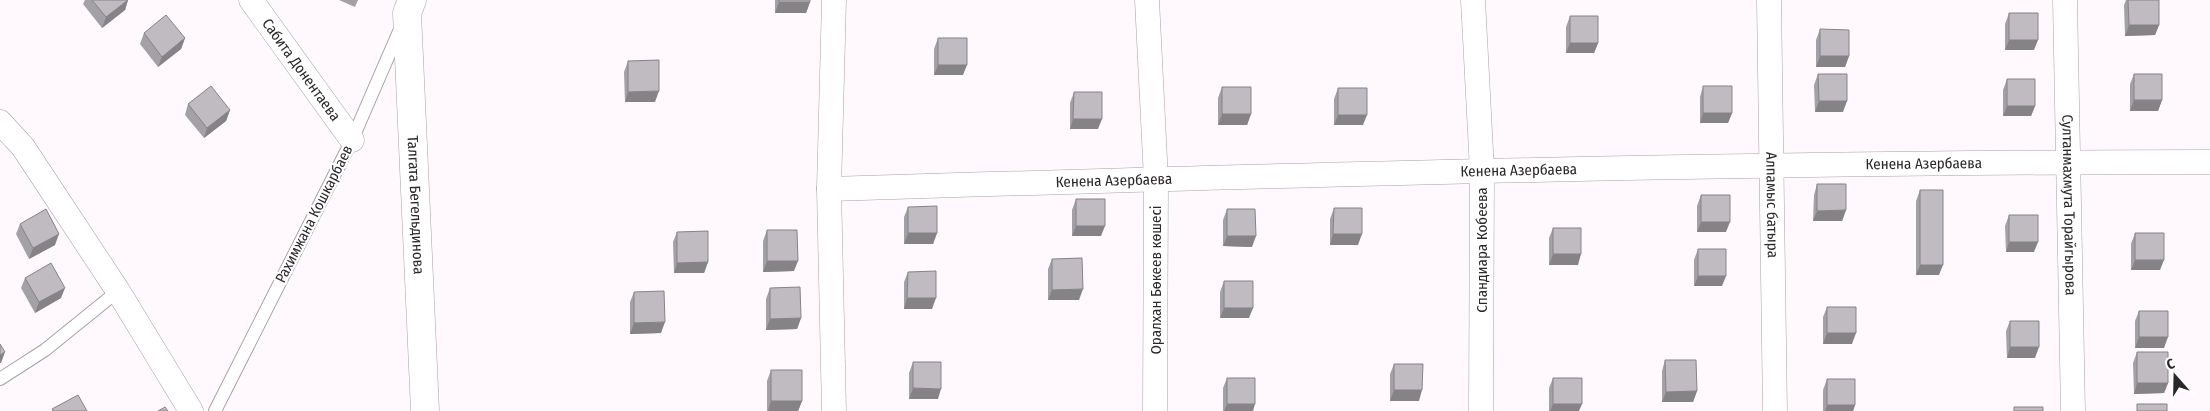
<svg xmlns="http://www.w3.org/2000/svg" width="2210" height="411" font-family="'Fira Sans Condensed',sans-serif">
  <rect width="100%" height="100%" fill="#fff8fc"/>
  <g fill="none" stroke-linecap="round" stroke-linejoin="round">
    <defs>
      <path id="service" d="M0,379L45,350L118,291
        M215,411L352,140L401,27"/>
      <g id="minor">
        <path id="s1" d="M251,0L352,140"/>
        <path d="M834,0L829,189L834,411"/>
        <path d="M1147,0L1156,179L1155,411"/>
        <path d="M1473,0L1482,170L1481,411"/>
        <path id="s2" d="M1769,0L1775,411"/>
        <path id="s3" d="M2065,0L2073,411"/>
        <path d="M0,122L23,147L118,291L191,411"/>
        <path id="s4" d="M829,189C1289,175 1749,162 2210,162"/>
      </g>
      <g id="tertiary">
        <path id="s5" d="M412,0L407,13L425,411"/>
      </g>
    </defs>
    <!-- service casing -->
    <use href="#service" stroke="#a7a1a5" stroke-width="14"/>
    <!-- minor casing -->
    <use href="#minor" stroke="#a7a1a5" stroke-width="25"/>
    <!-- tertiary casing -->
    <use href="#tertiary" stroke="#a7a1a5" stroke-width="29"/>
    <!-- service -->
    <use href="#service" stroke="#fff" stroke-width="12"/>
    <!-- minor -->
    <use href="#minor" stroke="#fff" stroke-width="24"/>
    <!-- tertiary -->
    <use href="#tertiary" stroke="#fff" stroke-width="28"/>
  </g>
  <!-- wall -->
  <path fill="#a4a1a6" d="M85,0H128L125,10L102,28L83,4Z
    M339,0H358L355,7Z
    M775,0H810V2L806,13H775Z
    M2126,0H2159V25L2155,35L2125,36L2124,5Z
    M2009,13L2034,50H2005V24Z
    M1570,16L1598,43L1594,53H1566V27Z
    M1820,29L1849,56L1845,67H1816V40Z
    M144,33L185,38L181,49L158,67L140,44Z
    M938,38L963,75H934V49Z
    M628,61L655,102H625L624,72Z
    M1818,74L1843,112H1815L1814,85Z
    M2134,74L2162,100L2158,111H2130V84Z
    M2007,79L2035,106L2031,116H2003V90Z
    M1703,86L1732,113L1728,123H1700V97Z
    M1222,87L1251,114L1247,125H1218V98Z
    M1338,88L1363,125H1334V99Z
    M1074,92L1098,129H1070V103Z
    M188,104L230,110L226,121L204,138L185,115Z
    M1817,184L1846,210L1842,221H1813L1814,195Z
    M1920,190L1939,275H1916V201Z
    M1701,195L1726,232H1697V206Z
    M1076,199L1101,236H1072V210Z
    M908,207L937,233L933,244H904V217Z
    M1334,208L1358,245H1330V219Z
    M1227,209L1252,247L1223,246V220Z
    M2009,215L2034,252H2006L2005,226Z
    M20,224L55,245L29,259L16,234Z
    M1553,228L1578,265H1549V238Z
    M767,230L794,271L763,272V241Z
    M677,232L708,262L704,273H674L673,242Z
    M2135,233L2160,270H2131V244Z
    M1698,249L1722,286H1694V260Z
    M1052,259L1079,300H1048V269Z
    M908,272L932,309H904V282Z
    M25,278L61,298L35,313L21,288Z
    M1224,281L1249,318H1220V292Z
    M770,288L801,318L797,329L766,330V299Z
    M634,292L661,333L630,334V302Z
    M1827,307L1852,344H1823V317Z
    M2139,311L2164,348H2135V321Z
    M2010,321L2035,358H2007L2006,331Z
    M2137,352L2168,383L2164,393L2134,394L2133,363Z
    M1665,360L1697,391L1693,402H1662V371Z
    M913,362L938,399H909V373Z
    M1394,364L1419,401H1390V374Z
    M771,370L802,401L798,411H767V381Z
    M1227,378L1253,411H1223V388Z
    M1553,378L1579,411H1549V388Z
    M1827,379L1855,405L1853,411H1823V390Z"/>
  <!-- shaded-wall -->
  <path fill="#868387" d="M128,0L125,10L102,28L106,17Z
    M779,2H810L806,13H775Z
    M2129,25H2159L2155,35L2125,36Z
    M185,38L181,49L158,67L162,57Z
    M2009,40H2038L2034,50H2005Z
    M1570,43H1598L1594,53H1566Z
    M1820,56H1849L1845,67H1816Z
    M938,65H967L963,75H934Z
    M659,91L655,102H625L628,92Z
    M2134,100H2162L2158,111H2130Z
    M1819,101H1847L1843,112H1815Z
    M2007,106H2035L2031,116H2003Z
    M230,110L226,121L204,138L207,128Z
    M1703,113H1732L1728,123H1700Z
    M1222,114H1251L1247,125H1218Z
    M1338,115H1367L1363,125H1334Z
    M1073,119H1102L1098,129H1070Z
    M1846,210L1842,221H1813L1817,211Z
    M1701,222H1730L1726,232H1697Z
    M1076,226H1105L1101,236H1072Z
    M908,233H937L933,244H904Z
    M59,234L55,245L29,259L33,248Z
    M1333,234H1362L1358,245H1330Z
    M1227,236H1256L1252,247L1223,246Z
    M2009,242H2038L2034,252H2006Z
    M1553,254H1581L1578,265H1549Z
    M2135,260H2164L2160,270H2131Z
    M767,261H798L794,271L763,272Z
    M708,262L704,273H674L677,263Z
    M1920,265H1943L1939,275H1916Z
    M1698,276H1726L1722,286H1694Z
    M65,288L61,298L35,313L39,302Z
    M1083,289L1079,300H1048L1052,290Z
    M907,298H936L932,309H904Z
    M1224,308H1253L1249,318H1220Z
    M801,318L797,329L766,330L770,319Z
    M665,322L661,333L630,334L634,323Z
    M1827,333H1856L1852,344H1823Z
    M2139,337H2168L2164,348H2135Z
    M2010,347H2039L2035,358H2007Z
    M5,352L1,363H0V355Z
    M2137,383H2168L2164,393L2134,394Z
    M913,388L941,389L938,399H909Z
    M1394,390H1422L1419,401H1390Z
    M1697,391L1693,402H1662L1666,392Z
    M771,401H802L798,411H768Z
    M1227,404H1255L1253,411H1224Z
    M1553,404H1582L1579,411H1550Z
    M1827,405H1855L1853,411H1825Z"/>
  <!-- building -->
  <path fill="#bfbbc1" stroke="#868387" d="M92,0H128L106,17Z
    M779,0H810V2H779Z
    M2128,0H2159V25H2129Z
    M2009,13H2038V40H2009Z
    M166,15L185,38L162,57L144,33Z
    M1570,16H1598V43H1570Z
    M1820,29L1849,30V56H1820Z
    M938,38H967V65H938Z
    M659,60V91L628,92V61Z
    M1818,74H1847V101H1819Z
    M2134,74H2162V100H2134Z
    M2007,79H2035V106H2007Z
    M211,86L230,110L207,128L188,104Z
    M1703,86H1732V113H1703Z
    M1222,87H1251V114H1222Z
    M1338,88H1367V115H1338Z
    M1074,92H1102V119H1073Z
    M1817,184H1846V210L1817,211Z
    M1920,190H1943V265H1920Z
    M1701,195H1730V222H1701Z
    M1076,199H1105V226H1076Z
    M937,206V233H908V207Z
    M1334,208H1362V234H1333Z
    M46,209L59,234L33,248L20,224Z
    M1227,209H1255L1256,236H1227Z
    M2009,215H2038V242H2009Z
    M1553,228H1581V254H1553Z
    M767,230H797L798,261H767Z
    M708,231V262L677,263V232Z
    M2135,233H2164V260H2135Z
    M1698,249H1726V276H1698Z
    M1082,258L1083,289L1052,290V259Z
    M51,263L65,288L39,302L25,278Z
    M936,271V298H907L908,272Z
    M1224,281H1253V308H1224Z
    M800,287L801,318L770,319V288Z
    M664,291L665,322L634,323V292Z
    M1827,307H1856V333H1827Z
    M2139,311H2168V337H2139Z
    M2010,321H2039V347H2010Z
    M0,344L5,352L0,355Z
    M2137,352H2168V383H2137Z
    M1665,360H1696L1697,391L1666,392Z
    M913,362H941V389L913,388Z
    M1394,364H1423L1422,390H1394Z
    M771,370H802V401H771Z
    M1227,378H1255V404H1227Z
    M1553,378H1582V404H1553Z
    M1827,379H1855V405H1827Z
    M78,395L87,411H53L52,409Z
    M2137,404H2167V411H2137Z
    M165,407L168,411H158Z
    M2014,407H2043V411H2014Z"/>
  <g text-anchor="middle" stroke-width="4.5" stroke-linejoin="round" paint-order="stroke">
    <!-- street labels -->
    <g font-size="15" fill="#2b282a" stroke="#fff">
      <text dy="5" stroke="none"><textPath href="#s1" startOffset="86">Сабита Донентаева</textPath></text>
      <text dy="5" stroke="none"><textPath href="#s4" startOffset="1095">Кенена Азербаева</textPath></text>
      <text dy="5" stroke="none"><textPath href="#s4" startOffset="690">Кенена Азербаева</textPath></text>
      <text dy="5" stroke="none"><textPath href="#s4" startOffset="285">Кенена Азербаева</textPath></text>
      <text dy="5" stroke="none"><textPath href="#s5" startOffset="206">Талгата Бегельдинова</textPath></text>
      <text dy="5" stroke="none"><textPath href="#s2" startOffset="205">Алпамыс батыра</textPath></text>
      <text dy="5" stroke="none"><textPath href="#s3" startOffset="205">Султанмахмута Торайгырова</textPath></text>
      <text transform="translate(314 214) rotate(-63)" y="5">Рахимжана Кошкарбаев</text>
      <text transform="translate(1482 250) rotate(-90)" y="5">Спандиара Кобеева</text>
      <text transform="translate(1156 280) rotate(-90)" y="5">Оралхан Бөкеев көшесі</text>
    </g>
  </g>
  <!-- north arrow -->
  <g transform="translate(2175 376) rotate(340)" stroke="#ffffff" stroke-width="4" paint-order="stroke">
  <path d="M0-4L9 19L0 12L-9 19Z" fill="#2b282a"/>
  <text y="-8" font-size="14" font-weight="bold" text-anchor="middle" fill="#2b282a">С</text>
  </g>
</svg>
